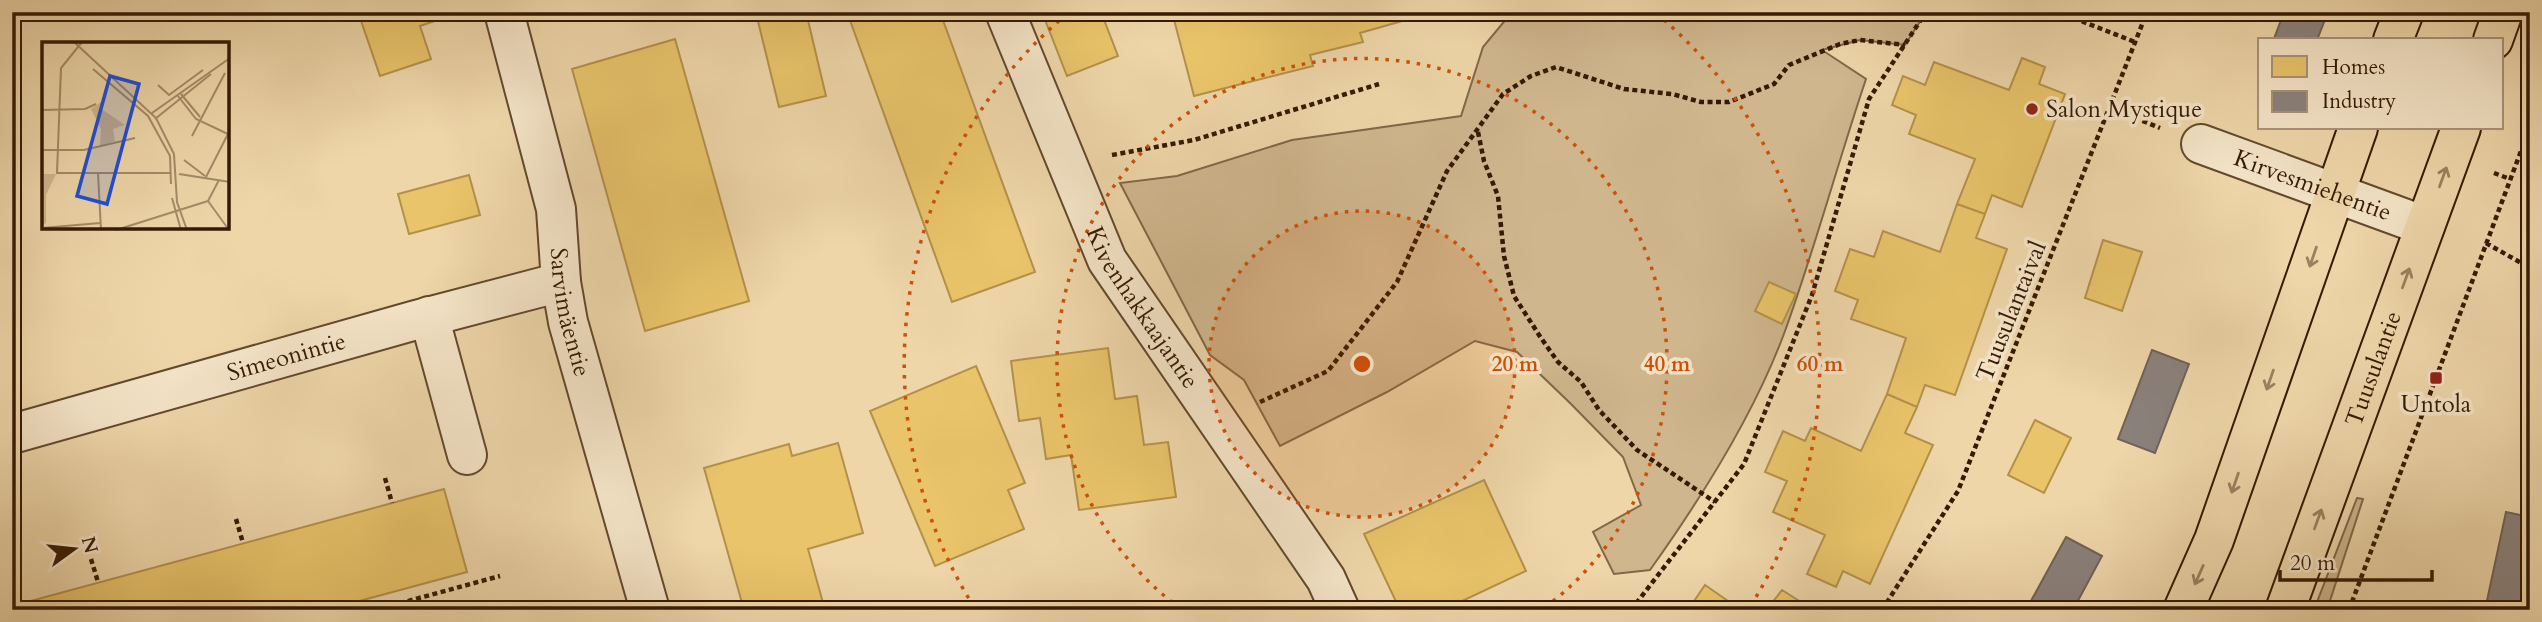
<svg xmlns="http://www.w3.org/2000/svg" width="2542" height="622" font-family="Cardo,serif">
  <rect width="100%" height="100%" fill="#eed6a9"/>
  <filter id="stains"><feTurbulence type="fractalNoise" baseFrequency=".00286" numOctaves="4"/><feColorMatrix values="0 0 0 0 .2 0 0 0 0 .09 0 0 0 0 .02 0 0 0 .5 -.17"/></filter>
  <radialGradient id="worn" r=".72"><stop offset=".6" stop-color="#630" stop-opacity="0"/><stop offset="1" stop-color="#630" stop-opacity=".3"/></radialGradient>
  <!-- green -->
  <path fill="#cfb68d" stroke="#826848" stroke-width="2" d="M1512,12H1926L1905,45L1860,40L1822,50L1866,79C1838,162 1815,248 1785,331C1755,413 1700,500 1650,570L1614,574L1593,532L1641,505L1623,457L1571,404L1517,352L1475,341L1387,392L1280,446L1244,380L1210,355L1120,183L1177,176L1292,140L1461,116L1483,47Z
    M2357,498L2363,499L2327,610H2314Z"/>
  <!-- homes -->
  <path fill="#e9c46a" stroke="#b3914b" stroke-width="2" d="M358,12H435L438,20L420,26L431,59L380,76Z
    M806,12L826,96L779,107L756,13Z
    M847,12H940L1035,272L952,302Z
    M1042,12H1101L1118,56L1067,76Z
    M1172,12H1434L1360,33L1363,42L1310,55L1313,66L1194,96Z
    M675,39L749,301L645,331L572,69Z
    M2022,58L2045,67L2039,84L2065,94L2022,207L1992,195L1985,214L1957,204L1975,159L1909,134L1916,115L1892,105L1903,76L1925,85L1934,62L2009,90Z
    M469,175L480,215L409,234L398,194Z
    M1957,204L1985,214L1976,238L2007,249L1955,395L1925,385L1917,407L1887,394L1906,338L1851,319L1858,300L1835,291L1850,249L1874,257L1883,231L1940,252Z
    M2103,240L2142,252L2122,311L2085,298Z
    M1769,282L1796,294L1782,324L1755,311Z
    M1108,348L1115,399L1137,396L1144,445L1168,442L1176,497L1079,510L1071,455L1046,459L1040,418L1019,421L1011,361Z
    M976,366L1025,483L1008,490L1024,529L935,566L870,411Z
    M1887,394L1917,407L1905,433L1933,445L1870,584L1843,571L1836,587L1807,574L1825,535L1773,512L1787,481L1765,472L1783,431L1805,441L1811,428L1861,451Z
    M2035,420L2071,438L2044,493L2008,475Z
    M838,443L863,533L808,549L825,610H744L704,468L789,444L792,456Z
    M1484,480L1526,571L1443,610H1400L1364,534Z
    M444,489L467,572L326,610H12V606Z
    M1705,585L1741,610H1688Z
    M1782,590L1804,604L1800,610H1762L1767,602L1771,604Z"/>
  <!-- industry -->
  <path fill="#8a817c" stroke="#706257" stroke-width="2" d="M2284,12H2328L2317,40H2277L2274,39Z
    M2152,350L2189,364L2155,453L2118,439Z
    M2506,512L2530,517L2528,610H2485Z
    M2066,537L2102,556L2073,610H2026Z"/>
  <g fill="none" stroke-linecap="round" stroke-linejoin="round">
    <defs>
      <g id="minor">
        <path id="s1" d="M504,12L556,209L561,282L568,322L650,610"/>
        <path id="s2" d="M1005,12L1107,260L1326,579L1340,610"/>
        <path id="s3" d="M2201,144L2425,226"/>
        <path d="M429,316L467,455"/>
        <path id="s4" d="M12,434L416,320L561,282"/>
      </g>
      <g id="major">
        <path d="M2393,40L2404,12"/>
        <path d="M2493,40L2503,12"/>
        <path d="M2183,610L2214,540L2358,128"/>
        <path id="s5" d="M2285,610L2461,128"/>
      </g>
    </defs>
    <!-- minor casing -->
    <use href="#minor" stroke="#63492c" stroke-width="42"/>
    <!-- major casing -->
    <use href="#major" stroke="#351a02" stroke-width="42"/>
    <!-- path -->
    <path stroke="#351a02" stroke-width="4.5" stroke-dasharray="5 3.5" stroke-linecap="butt" d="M2058,12L2135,42
      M2111,108L2160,128
      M1478,132L1484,161L1498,196L1504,256L1514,296L1541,338L1558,362L1581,382L1599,410L1637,450L1715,502
      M1112,155L1194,140L1379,84
      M2494,173L2510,179
      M2486,243L2530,268
      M1260,402L1328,371L1397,282L1447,171L1503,94L1531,76L1556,67L1624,89L1672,94L1701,102H1729L1774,84L1789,65L1840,44L1860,40L1905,45
      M385,478L392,503
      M236,519L243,543
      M91,559L98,582
      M375,610L500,576
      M1631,610L1744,464L1812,295L1869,99L1926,12
      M1882,610L1958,491L2147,12
      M2349,610L2530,127"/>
    <!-- minor -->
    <use href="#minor" stroke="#f4e4c7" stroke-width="38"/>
    <!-- major -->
    <use href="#major" stroke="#eed6a9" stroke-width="38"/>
  </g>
  <!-- one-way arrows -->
  <defs><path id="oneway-shaft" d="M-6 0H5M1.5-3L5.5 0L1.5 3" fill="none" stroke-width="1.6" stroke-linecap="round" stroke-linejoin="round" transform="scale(1.75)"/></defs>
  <g stroke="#9b815e">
    <use href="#oneway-shaft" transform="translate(2443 177) rotate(-70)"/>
    <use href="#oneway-shaft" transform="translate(2313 257) rotate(109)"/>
    <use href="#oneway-shaft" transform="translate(2406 278) rotate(-70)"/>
    <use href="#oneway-shaft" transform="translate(2270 380) rotate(109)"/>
    <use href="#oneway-shaft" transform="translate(2235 483) rotate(109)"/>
    <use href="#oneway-shaft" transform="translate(2318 519) rotate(-70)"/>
    <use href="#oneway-shaft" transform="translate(2199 575) rotate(114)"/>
  </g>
  <!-- distance rings -->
  <circle cx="1362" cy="364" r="153" fill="#cd500a" fill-opacity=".12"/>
  <g fill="none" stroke="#cd500a" stroke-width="3.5" stroke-dasharray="3.5 7">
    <circle cx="1362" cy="364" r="153"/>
    <path d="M1181 609A305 305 0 1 1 1543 609"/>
    <path d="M974 607A458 458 0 0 1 1068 13M1656 13A458 458 0 0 1 1750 607"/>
  </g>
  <!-- markers -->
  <g fill="#8f2418" stroke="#f4e4c7" stroke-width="2.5">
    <circle cx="2032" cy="109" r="7"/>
    <rect x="2429" y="371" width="14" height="14" rx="3.5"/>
  </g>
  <g text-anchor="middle" stroke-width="7" stroke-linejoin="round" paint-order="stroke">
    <!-- poi labels -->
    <g font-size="24" fill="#351a02" stroke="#f4e4c7" text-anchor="start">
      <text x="2046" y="117">Salon Mystique</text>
      <text x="2436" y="412" text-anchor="middle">Untola</text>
    </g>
    <!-- street labels -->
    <g font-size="24" fill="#351a02" stroke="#f4e4c7">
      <text dy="8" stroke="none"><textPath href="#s3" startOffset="119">Kirvesmiehentie</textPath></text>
      <text dy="8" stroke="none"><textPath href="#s2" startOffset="327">Kivenhakkaajantie</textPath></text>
      <text transform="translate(2011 311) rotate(-68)" y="8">Tuusulantaival</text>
      <text dy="8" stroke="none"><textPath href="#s1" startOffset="308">Sarvimäentie</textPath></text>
      <text dy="8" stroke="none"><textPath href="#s4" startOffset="285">Simeonintie</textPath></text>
      <text dy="8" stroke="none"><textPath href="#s5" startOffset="257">Tuusulantie</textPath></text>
    </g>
  </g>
  <!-- overview -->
  <g transform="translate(42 42)">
    <rect width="187" height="187" fill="#eed6a9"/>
    <path d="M59,60L61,68L83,83L71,87L73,99L58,104L59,87L49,67ZM0,132H14L4,153V181L0,183Z" fill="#cfb68d"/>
    <path fill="none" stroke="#a48b66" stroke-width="2" d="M32,0L114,76L132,112L135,160L145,188M40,0L19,26L15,131H128M51,27L106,74L128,114L129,142M116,43L127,53L161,28M139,52L158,75M136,54L154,77L188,93M0,68L43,67L54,62M110,71L188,16M113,77L169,32M150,94L183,31M0,108H42L93,96M142,118L163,134M56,131L59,188M137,132L188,140M164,135L188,88M130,156L139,188M166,159L187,188M166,159L177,138M0,186L58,181M74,188L166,159"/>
    <path fill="#1d4ed8" fill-opacity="0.15" stroke="#1d4ed8" stroke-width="3.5" d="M68,34L97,42L65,162L35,154Z"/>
    <rect width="187" height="187" fill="none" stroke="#351a02" stroke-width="3.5"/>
  </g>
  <circle cx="1362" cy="364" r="10" fill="#cd500a" stroke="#f4e4c7" stroke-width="3.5"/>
  <g font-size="21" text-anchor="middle" font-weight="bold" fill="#cd500a" stroke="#f4e4c7" stroke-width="7" stroke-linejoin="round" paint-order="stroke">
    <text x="1515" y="371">20 m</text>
    <text x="1667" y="371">40 m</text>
    <text x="1820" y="371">60 m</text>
  </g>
  <!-- margin -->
  <rect width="2542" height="622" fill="none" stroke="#eed6a9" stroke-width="42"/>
  <rect x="14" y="14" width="2514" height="594" fill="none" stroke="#351a02" stroke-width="3.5"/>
  <rect x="21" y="21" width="2500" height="580" fill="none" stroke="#351a02" stroke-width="2"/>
  <!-- legend -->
  <rect x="2258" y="38" width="245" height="91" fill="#f4e4c7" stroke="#a89378" stroke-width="2"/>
  <rect x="2272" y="56" width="35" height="21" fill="#e9c46a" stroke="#a89378" stroke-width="2"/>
  <text x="2322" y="74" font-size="21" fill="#351a02">Homes</text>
  <rect x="2272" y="91" width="35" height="21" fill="#8a817c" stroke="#a89378" stroke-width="2"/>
  <text x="2322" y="108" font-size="21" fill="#351a02">Industry</text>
  <!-- north arrow -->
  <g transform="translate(74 549) rotate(75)" stroke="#f4e4c7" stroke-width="5" paint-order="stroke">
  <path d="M0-5L12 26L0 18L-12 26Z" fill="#351a02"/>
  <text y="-10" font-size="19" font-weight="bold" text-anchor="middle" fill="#351a02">N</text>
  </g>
  <!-- scale -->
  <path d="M2280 570v10h152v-10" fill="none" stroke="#351a02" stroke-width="3.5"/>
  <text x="2290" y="570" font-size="21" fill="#351a02" stroke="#f4e4c7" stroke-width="5" paint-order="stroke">20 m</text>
  <rect width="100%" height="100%" filter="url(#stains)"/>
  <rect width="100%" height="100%" fill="url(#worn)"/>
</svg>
